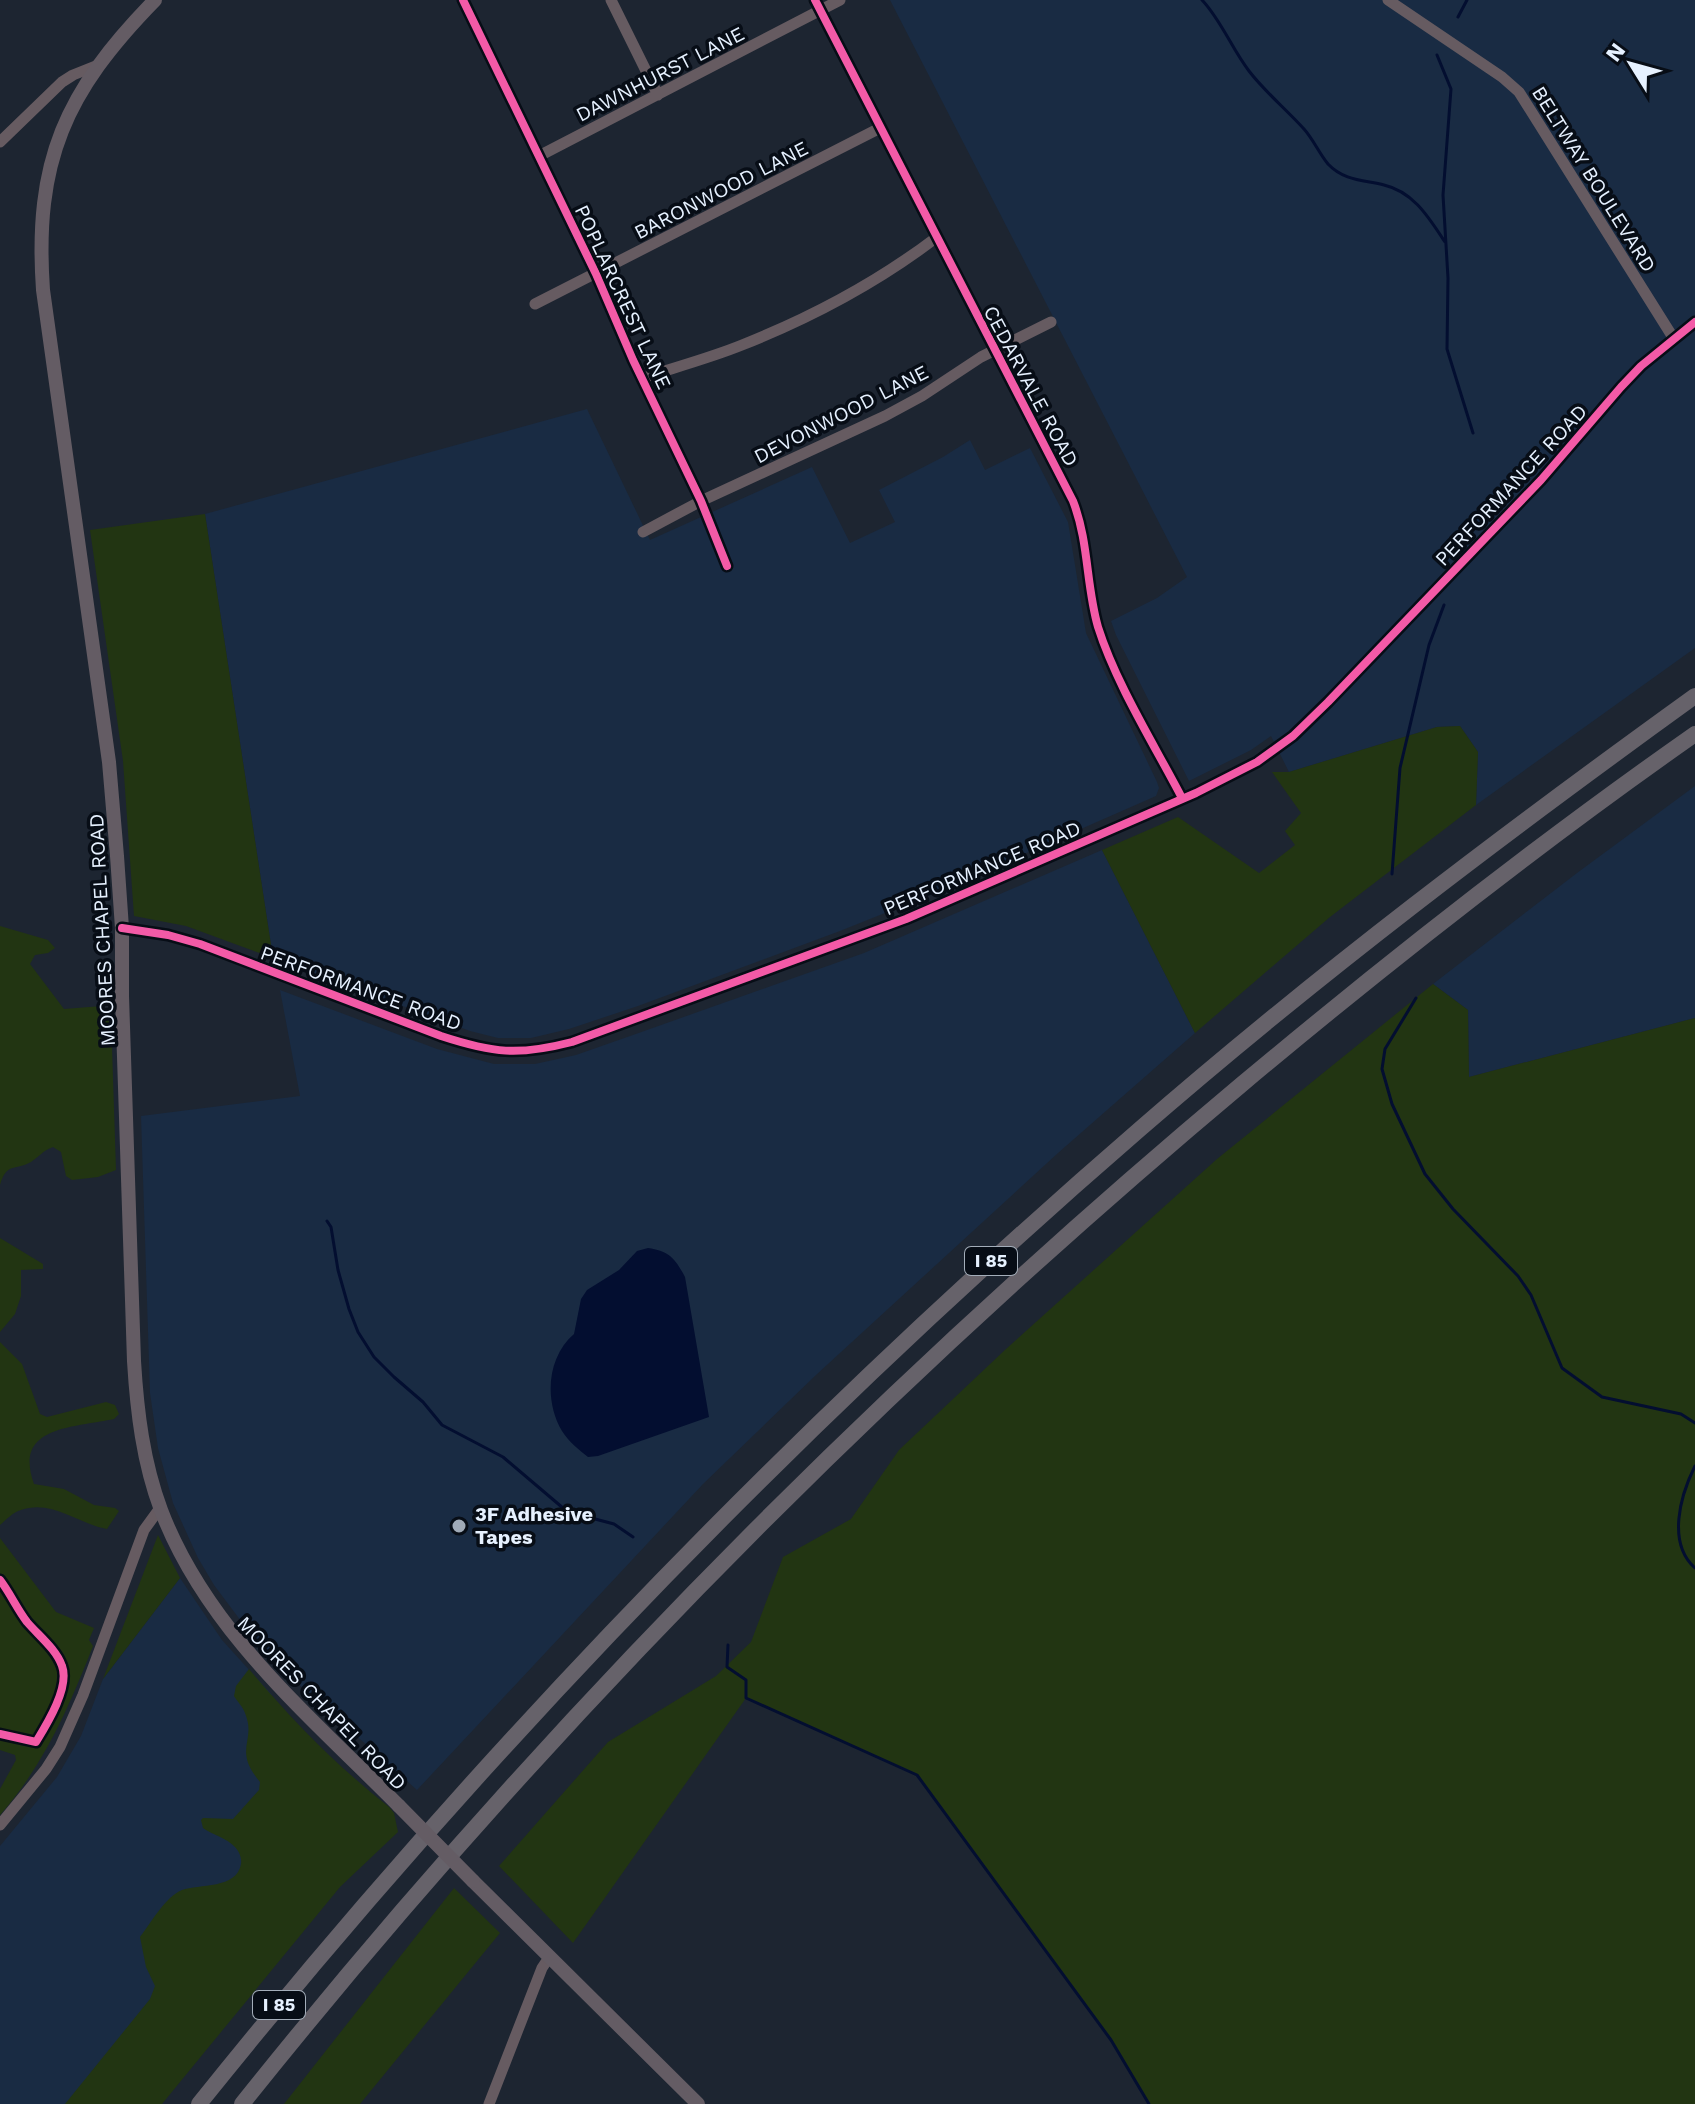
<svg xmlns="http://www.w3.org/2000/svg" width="1695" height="2104" font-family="'Work Sans',sans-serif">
  <rect width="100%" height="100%" fill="#1d2531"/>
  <!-- built -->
  <path fill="#192b43" d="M890,0H1695V648L1476,805L1478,752L1460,726L1437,727L1289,772L1271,736L1251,750L1189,781L1116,635L1111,621L1157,598L1187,577Z
    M587,409L650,540L812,467L850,543L895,522L879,490L943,457L970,440L985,470L1030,448L1068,522L1086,633L1157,782L1159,788L1156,796L940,891L840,931L638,1006L569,1029L531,1038H498L470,1031L273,958L205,514Z
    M1695,786V1018L1469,1077L1468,1010L1433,984L1577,873Z
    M1102,850L1195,1033L1058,1153L816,1375L703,1484L417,1790L285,1672L256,1641L214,1585L198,1558L173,1503L158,1448L150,1393L141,1116L300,1096L280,990L437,1049L494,1064H535L576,1055L633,1035L864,953Z
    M180,1578L222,1640L272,1695L266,1701L354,1790L91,2104H0V1846L57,1777L81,1736L103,1679Z"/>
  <!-- green -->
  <path fill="#223512" d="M205,514L273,958L186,926L134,916L123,761L90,530Z
    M1460,726L1478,752L1476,805L1330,917L1195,1033L1102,850L1178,817L1259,873L1295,845L1285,831L1301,813L1272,772H1289L1437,727Z
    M0,926L48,940L55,948L48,953L35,955L30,964L64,1009L102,1006L111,1017L116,1170L98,1177L72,1180L66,1176L61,1152L53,1147C41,1152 40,1156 31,1162C14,1171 7,1162 0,1185Z
    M1433,984L1468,1010L1469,1077L1695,1018V2104H1149L1111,2040L917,1776L746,1698L573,1943L499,1866L608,1742L716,1676L751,1642L783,1557L851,1519L899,1450L1006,1349L1217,1159Z
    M0,1238L43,1264V1269L21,1270V1296L15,1314L0,1332Z
    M0,1342L22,1364L40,1414L47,1417L106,1402L115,1405L119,1414L114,1419C72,1428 13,1426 34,1484L64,1489L94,1505L115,1508L119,1511L107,1529C78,1524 52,1499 21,1510C13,1512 6,1520 0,1525Z
    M158,1535L180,1578L103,1679Z
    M0,1538L56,1612L94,1628L89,1640L93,1646C69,1707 44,1765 0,1815V1789L16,1760L15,1755L0,1750Z
    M249,1669C292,1720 337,1766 389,1807L394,1813L398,1832L340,1887L162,2104H65L150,1999L155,1986L146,1967L140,1937C151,1923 165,1897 182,1890C199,1884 237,1889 241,1864C242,1858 239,1851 235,1847C227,1838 213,1835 203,1828L201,1820L203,1818L233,1819L259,1790L260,1782C232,1748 257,1742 245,1713C243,1707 237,1701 234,1696L236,1686Z
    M454,1888L500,1933L360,2104H284Z"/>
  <!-- water -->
  <path fill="#030e30" d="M648,1248C669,1251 675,1258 685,1277L709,1417L598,1456L588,1457C579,1450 569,1442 562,1431C544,1401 547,1357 574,1334L581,1299L587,1290L619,1270L637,1251Z"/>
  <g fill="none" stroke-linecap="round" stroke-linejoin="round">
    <!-- stream -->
    <path stroke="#030e30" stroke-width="3" d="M1202,0C1221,20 1232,49 1249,71C1265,92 1286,109 1304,129C1313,139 1319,153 1328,164C1344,181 1364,180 1384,185C1414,192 1429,218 1445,242
      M1458,17L1467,0
      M1437,55L1451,89L1443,195L1448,278L1447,349L1473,433
      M1392,874L1400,768L1429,645L1444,605
      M1416,998L1385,1049L1382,1069L1392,1104L1425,1174L1453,1209L1518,1276L1531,1295L1562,1368L1602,1397L1681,1414L1695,1423
      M327,1221L331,1227L338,1270L349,1309L358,1332L374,1357L394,1377L423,1402L442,1425L503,1457L563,1508L580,1515L614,1524L633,1537
      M1695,1466C1680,1496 1667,1543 1695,1568
      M728,1645L727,1667L746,1680V1698L917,1775L1111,2040L1149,2104"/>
    <!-- minor -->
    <path stroke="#665b61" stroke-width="11" d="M463,0L596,274L633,360L701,501L727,566
      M611,0L658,95
      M815,0L1073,501C1089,542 1086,586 1098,627C1116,684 1155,746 1182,798
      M1388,0L1502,77L1519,92L1674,339
      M0,142L62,82L73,75L98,65
      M539,156L840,0
      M535,304L880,128
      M642,378C676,367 710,358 742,345C810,318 878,282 937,237
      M643,532L701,501L885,416L922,396L981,357L1051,322
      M122,928L168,935L200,944L441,1036C493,1053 518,1056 572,1042L906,919L1196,793L1257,762L1293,736L1328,702L1541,480L1621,387L1641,366L1695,322
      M0,1825L46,1769L60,1747L83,1695L144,1530L160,1508
      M489,2104L542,1968L550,1956"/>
    <!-- major -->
    <path stroke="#645c64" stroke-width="14" d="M155,0C65,92 34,161 43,290L109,762L117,856L122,928V996L134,1361C137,1411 143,1462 161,1510C207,1631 310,1716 399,1806
      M473,1881L698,2104"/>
    <!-- highway -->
    <path stroke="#66626a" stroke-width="16" d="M199,2104C482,1751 798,1425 1140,1129C1317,975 1505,833 1695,696
      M242,2104C539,1732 876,1391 1241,1085C1388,962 1538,844 1695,734"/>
    <!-- major-bridge -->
    <path stroke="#645c64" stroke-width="14" d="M399,1806L473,1881"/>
    <defs>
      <path id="cycleway" d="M463,0L596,274L633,360L701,501L727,566
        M815,0L1073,501C1089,542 1086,586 1098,627C1116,684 1155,746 1182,798
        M122,928L168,935L200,944L441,1036C493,1053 518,1056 572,1042L906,919L1196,793L1257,762L1293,736L1328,702L1541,480L1621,387L1641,366L1695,322
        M0,1580C10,1593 17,1609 27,1622C39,1636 56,1649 62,1666C70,1687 47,1724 36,1742L0,1734"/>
    </defs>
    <!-- cycleway casing -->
    <use href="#cycleway" stroke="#070d16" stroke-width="13"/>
    <!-- cycleway -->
    <use href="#cycleway" stroke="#f35aa7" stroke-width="8"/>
  </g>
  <!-- markers -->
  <circle fill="#a0aab7" stroke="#070d16" stroke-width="3" cx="459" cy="1526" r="8"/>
  <g text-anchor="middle" stroke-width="7" stroke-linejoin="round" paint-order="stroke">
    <!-- shield labels -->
    <g fill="#070d16" stroke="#a3adb9" stroke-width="2">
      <rect x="965" y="1247" width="52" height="28" rx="6"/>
      <rect x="253" y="1991" width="52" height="28" rx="6"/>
    </g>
    <g font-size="18" font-weight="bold" fill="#e6f1ff">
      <text x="991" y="1267">I 85</text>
      <text x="279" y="2011">I 85</text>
    </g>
    <!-- street labels -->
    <g font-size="20" fill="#e6f1ff" stroke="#070d16">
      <text transform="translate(660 74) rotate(-27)" y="7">DAWNHURST LANE</text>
      <text transform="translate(1594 179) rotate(58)" y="7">BELTWAY BOULEVARD</text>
      <text transform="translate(721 190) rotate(-27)" y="7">BARONWOOD LANE</text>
      <text transform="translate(623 297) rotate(65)" y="7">POPLARCREST LANE</text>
      <text transform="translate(1031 386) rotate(62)" y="7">CEDARVALE ROAD</text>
      <text transform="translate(841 414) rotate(-27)" y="7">DEVONWOOD LANE</text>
      <text transform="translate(1511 485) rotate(-47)" y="7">PERFORMANCE ROAD</text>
      <text transform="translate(982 868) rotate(-23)" y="7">PERFORMANCE ROAD</text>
      <text transform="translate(102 930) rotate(-93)" y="7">MOORES CHAPEL ROAD</text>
      <text transform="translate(361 988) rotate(20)" y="7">PERFORMANCE ROAD</text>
      <text transform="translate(322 1703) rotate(46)" y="7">MOORES CHAPEL ROAD</text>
    </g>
    <!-- poi labels -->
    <g font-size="20" font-weight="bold" fill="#e6f1ff" stroke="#070d16" text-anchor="start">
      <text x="475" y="1521">3F Adhesive<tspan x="475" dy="23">Tapes</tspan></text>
    </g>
  </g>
  <!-- north arrow -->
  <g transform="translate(1631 64) rotate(307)" stroke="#070d16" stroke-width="6" paint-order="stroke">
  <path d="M0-6L14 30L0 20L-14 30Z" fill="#e6f1ff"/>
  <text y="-12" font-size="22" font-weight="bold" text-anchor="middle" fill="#e6f1ff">N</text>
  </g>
</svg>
